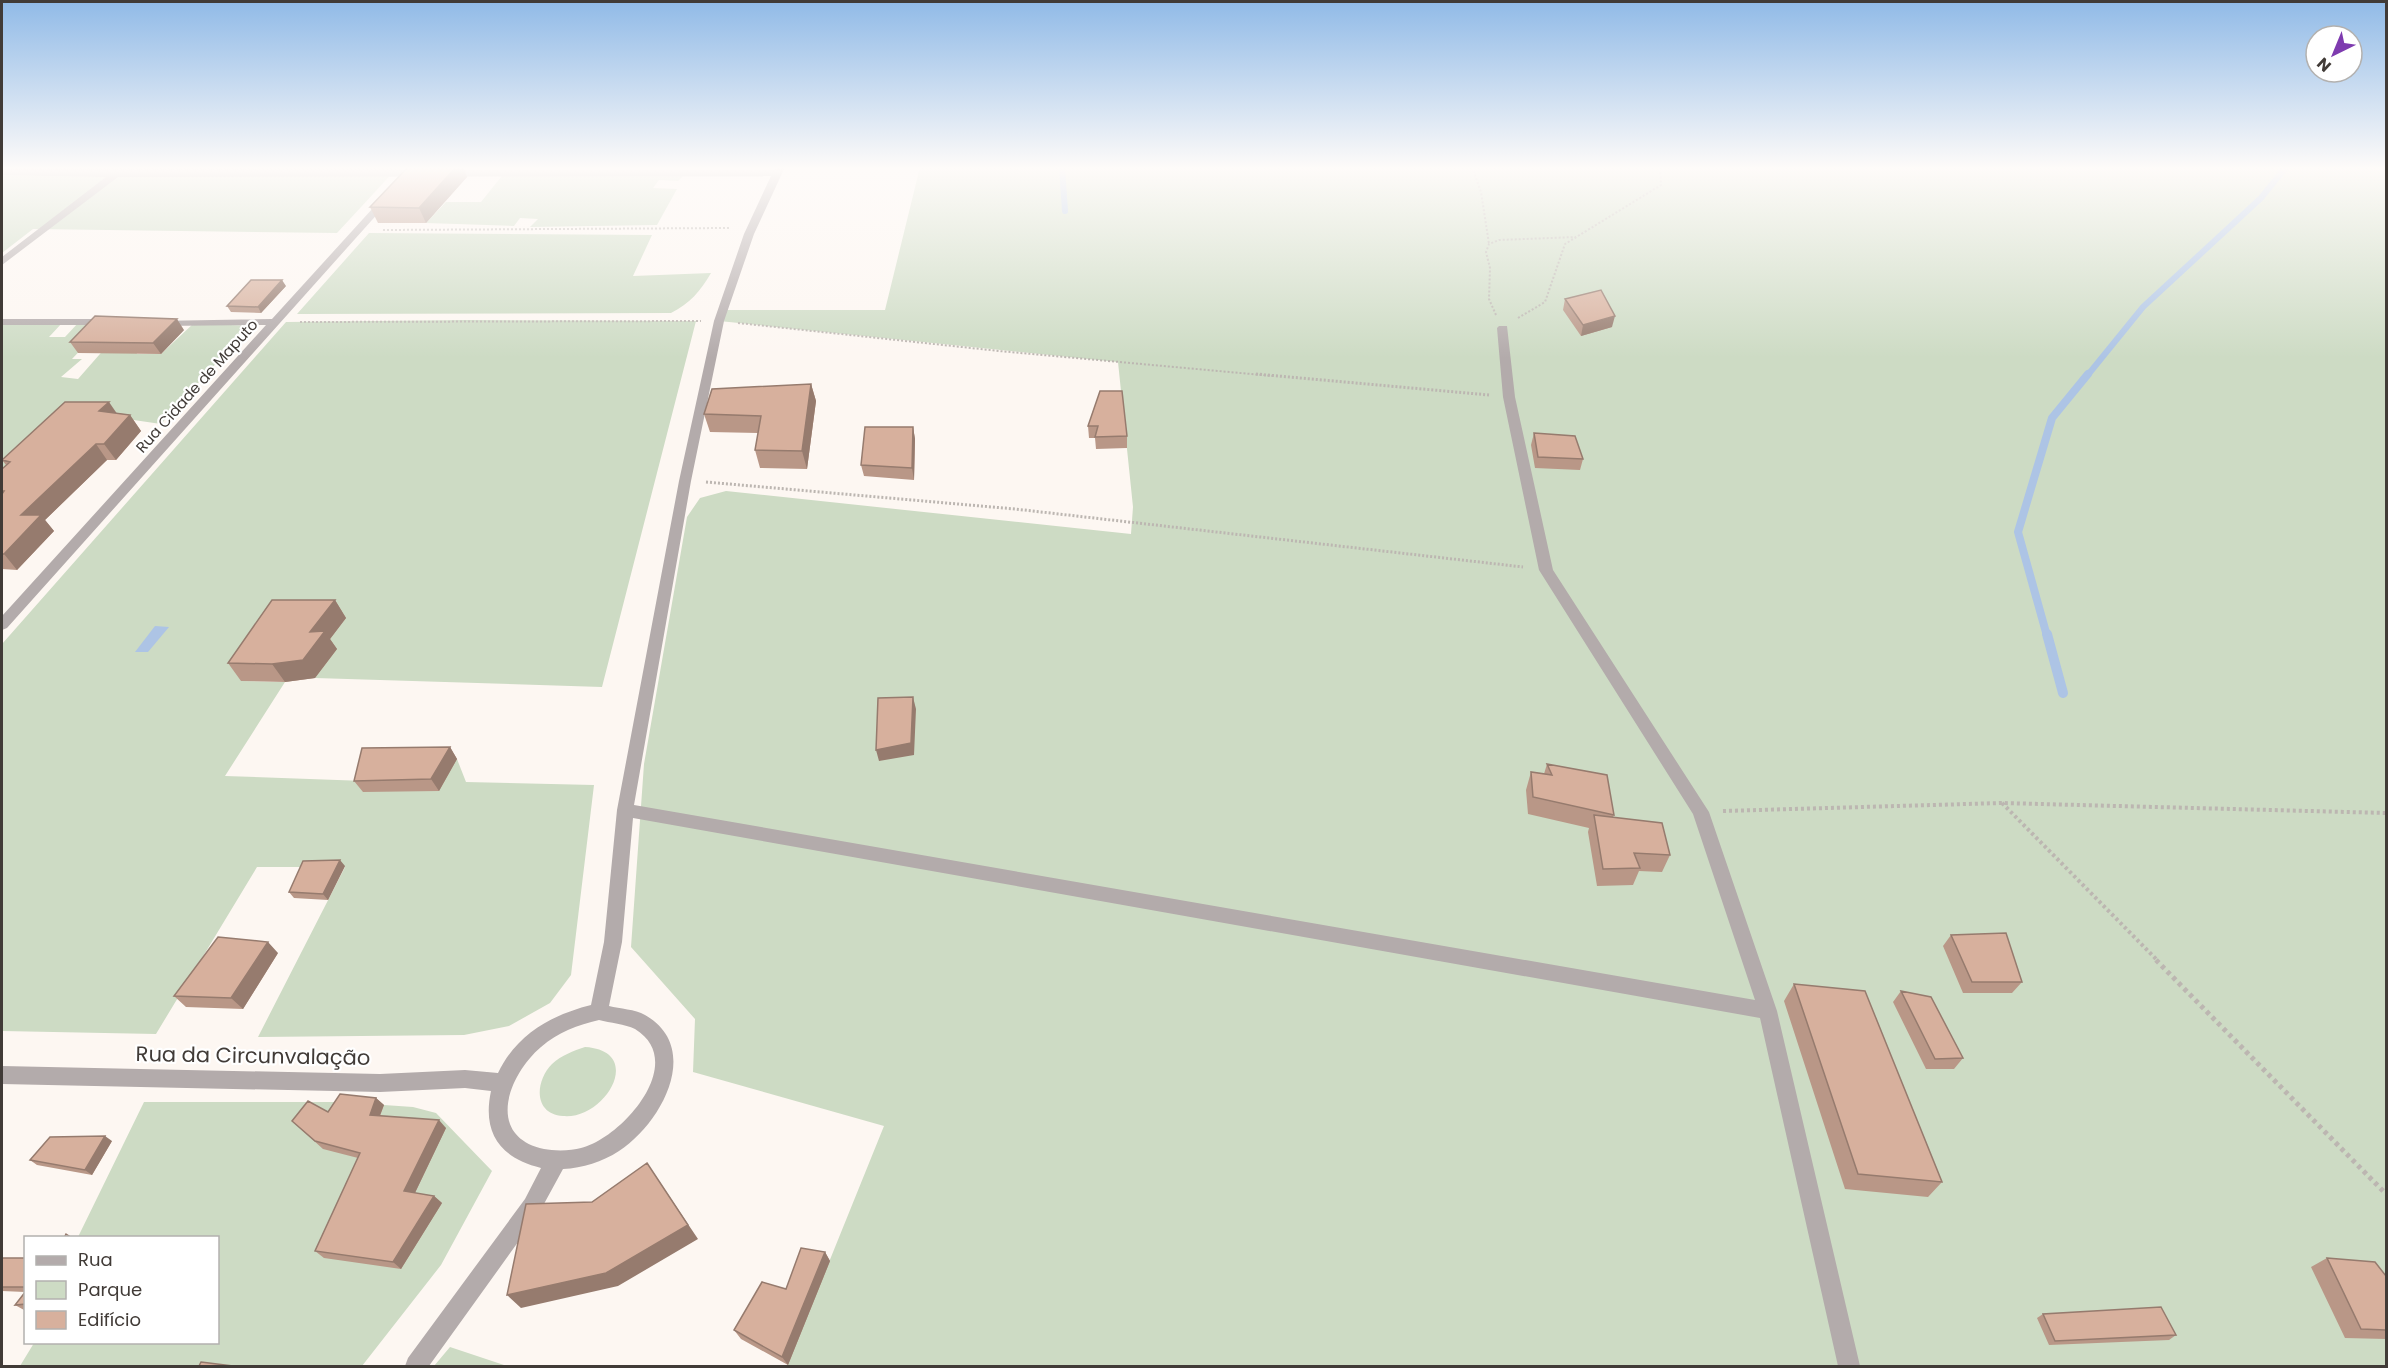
<svg xmlns="http://www.w3.org/2000/svg" width="2388" height="1368" font-family="Poppins,sans-serif">
  <rect width="100%" height="100%" fill="#fdf7f2"/>
  <!-- green -->
  <path fill="#cddbc4" d="M2,167H398L337,233L33,229L2,253Z
    M920,167H2386V1366H787L884,1126L693,1072L695,1019L631,947L644,764L687,517L700,498L726,491L1131,534L1133,507L1118,362L719,321L723,310H885Z
    M505,172H687L678,181L659,180L653,188L677,189L657,225L530,227L538,219L520,218L514,226L426,223L446,202H481Z
    M369,233L652,235L633,276L711,273C700,292 690,303 671,313L297,314Z
    M466,320L696,321L602,687L315,678L336,649H322L345,618L241,681L285,682L225,776L365,781L457,759L466,782L594,785L571,975L550,1003L509,1026L464,1035L258,1037L345,867H257L156,1034L2,1031V644L286,322Z
    M2,322H63L49,337H65L79,322H107L72,359H82L61,377L78,379L128,322L137,354H161L194,323L250,326L161,424L120,418L2,492Z
    M585,1047C646,1051 605,1120 563,1116C533,1114 535,1081 552,1064C562,1055 573,1051 585,1047Z
    M144,1102H348L301,1129L377,1123L384,1105L413,1107L436,1113L492,1171L441,1265L362,1366H20L34,1343L218,1342V1238L78,1237Z
    M450,1347L507,1366H434Z"/>
  <!-- water -->
  <path fill="#adc4e5" d="M155,626L169,627L148,652H135Z"/>
  <g fill="none" stroke-linecap="round" stroke-linejoin="round">
    <!-- stream-far2 -->
    <path stroke="#adc4e5" stroke-width="6" d="M1062,167L1065,211
      M2087,376L2143,307L2261,198L2286,167"/>
    <!-- stream-far1 -->
    <path stroke="#adc4e5" stroke-width="8" d="M2047,636L2018,532L2052,418L2088,374"/>
    <!-- stream -->
    <path stroke="#adc4e5" stroke-width="10" d="M2047,634L2063,693"/>
    <!-- path-far3 -->
    <path stroke="#bcb6b1" stroke-width="2" stroke-dasharray="2 2" stroke-linecap="butt" d="M1472,167L1481,192L1489,244
      M383,230L730,228
      M1496,315L1489,299L1490,268L1486,252L1489,244L1499,240L1576,237
      M1518,318L1545,302L1565,244L1661,185L1660,167
      M300,322L701,321
      M738,323L999,351L1273,376"/>
    <!-- path-far2 -->
    <path stroke="#bcb6b1" stroke-width="3" stroke-dasharray="2 2" stroke-linecap="butt" d="M1256,374L1489,395
      M706,482L1015,509L1523,567"/>
    <!-- path-far1 -->
    <path stroke="#bcb6b1" stroke-width="4" stroke-dasharray="3 3" stroke-linecap="butt" d="M2002,803L2158,961
      M1723,811L2002,803L2386,813"/>
    <!-- path -->
    <path stroke="#bcb6b1" stroke-width="5" stroke-dasharray="4 4" stroke-linecap="butt" d="M2156,960L2386,1194"/>
    <!-- minor -->
    <path fill="#b3abab" fill-rule="evenodd" d="M775,167H785L754,234L724,321L691,481L634,805L1755,1000L1693,814L1539,570L1503,397L1497,328L1499,326H1507L1515,397L1553,570L1709,812L1777,1011L1860,1366H1838L1760,1018L633,818L622,942L609,1006C620,1009 635,1009 645,1015C703,1048 661,1124 619,1151C602,1162 583,1168 563,1169L539,1213L429,1366H405L408,1358L525,1199L541,1168C500,1158 482,1133 491,1091L465,1088L380,1092L2,1084V1066L380,1074L465,1070L498,1073C516,1035 551,1015 591,1005L604,942L617,810L679,481L714,321L744,234L771,176L118,177L2,265V257L106,177L2,175V169L774,170ZM599,1020C610,1023 625,1024 635,1029C689,1062 622,1138 581,1148C571,1151 554,1151 544,1149C485,1136 508,1075 541,1047C558,1032 578,1025 599,1020Z
      M386,196L391,199L389,201L7,628L2,630V616L266,325L160,326L155,323L156,321L272,319L383,197Z
      M2,319H109L114,322L109,325H2Z"/>
  </g>
  <!-- wall -->
  <path fill="#b99787" d="M408,167H463L467,177L426,223H378L370,207Z
    M286,286L261,313L231,312L227,306Z
    M1565,299L1612,327L1581,336L1563,310Z
    M184,330L161,354L78,353L70,342Z
    M811,384L816,401L807,469L760,468L755,450L758,433L710,432L704,414Z
    M1100,391L1127,436V448L1096,449L1095,438H1089L1088,426Z
    M117,413L130,415L141,431L116,460H107L45,520L54,531L17,570L2,569V469L6,465L2,460Z
    M913,427L915,439L914,480L864,476L861,465Z
    M1534,433L1583,459L1580,470L1535,468L1531,445Z
    M335,600L346,618L330,639L337,649L315,678L285,682L241,681L228,663Z
    M450,747L457,759L439,791L363,792L354,781Z
    M1547,764L1614,815L1613,817L1670,855L1662,872L1639,871L1633,885L1597,886L1588,832L1589,828L1528,814L1526,790L1531,772L1544,774Z
    M345,866L328,900L294,898L289,892Z
    M1951,935L2022,982L2012,993H1963L1943,946Z
    M278,953L243,1009L186,1007L174,996Z
    M1794,984L1942,1182L1928,1197L1845,1189L1784,1001Z
    M1901,991L1963,1058L1954,1069H1926L1893,1002Z
    M376,1098L384,1105L380,1116L446,1128L415,1193L434,1196L442,1203L401,1269L324,1258L315,1251L358,1158L323,1149L292,1121L328,1112Z
    M112,1141L92,1175L37,1165L30,1160Z
    M825,1252L830,1261L788,1365L741,1339L734,1330L786,1289Z
    M2,1258H26V1309L24,1310L15,1305L25,1292L2,1291Z
    M2327,1258L2386,1276V1339L2345,1338L2311,1267Z
    M2043,1314L2176,1335L2169,1340L2049,1345L2037,1318Z"/>
  <!-- shaded-wall -->
  <path fill="#967b6e" d="M456,167H463L467,177L426,223L419,208Z
    M282,280L286,286L261,313L258,307Z
    M1615,316L1612,327L1581,336L1583,325Z
    M177,319L184,330L161,354L153,343Z
    M811,384L816,401L807,469L802,451Z
    M109,402L120,418L99,411Z
    M130,415L141,431L116,460L104,444Z
    M913,427L915,439L914,480L912,468Z
    M96,444L107,460L45,520L54,531L17,570L4,554L21,515Z
    M335,600L346,618L330,639L337,649L315,678L285,682L272,664L310,632Z
    M913,697L916,709L914,755L879,761L876,750Z
    M450,747L457,759L439,791L431,779Z
    M340,860L345,866L328,900L323,894Z
    M268,942L278,953L243,1009L231,998Z
    M376,1098L384,1105L377,1123L370,1115Z
    M439,1120L446,1128L412,1199L404,1191Z
    M105,1136L112,1141L92,1175L85,1170Z
    M647,1163L698,1239L618,1286L521,1308L507,1295Z
    M434,1196L442,1203L401,1269L393,1262Z
    M825,1252L830,1261L788,1365L782,1357Z"/>
  <!-- building -->
  <path fill="#d7b09d" stroke="#967b6e" stroke-width="1.5" d="M408,167H456L419,208L370,207Z
    M251,280H282L258,307L227,306Z
    M1601,290L1615,316L1583,325L1565,299Z
    M95,316L177,319L153,343L70,342Z
    M811,384L802,451L755,450L761,416L704,414L712,389Z
    M1100,391H1122L1127,436L1095,437L1098,426H1088Z
    M65,402H109L99,411L130,415L104,444H96L21,515H41L4,554H2V494L4,491H2V469L10,462L2,460Z
    M865,427H913L912,468L861,465Z
    M1534,433L1575,436L1583,459L1538,457Z
    M272,600H335L310,632L325,631L303,660L272,664L228,663Z
    M913,697L911,743L876,750L878,698Z
    M450,747L431,779L354,781L362,748Z
    M1547,764L1607,775L1614,815L1533,797L1531,772L1552,775Z
    M1594,815L1662,823L1670,855L1634,853L1640,868L1603,869Z
    M340,860L323,894L289,892L303,861Z
    M2006,933L2022,982H1972L1951,935Z
    M218,937L268,942L231,998L174,996Z
    M1794,984L1865,991L1942,1182L1858,1174Z
    M1901,991L1931,997L1963,1058L1935,1059Z
    M340,1094L376,1098L370,1115L439,1120L404,1191L434,1196L393,1262L315,1251L360,1153L315,1141L292,1121L308,1101L328,1112Z
    M105,1136L85,1170L30,1160L50,1137Z
    M647,1163L688,1225L606,1273L507,1295L526,1204L592,1202Z
    M66,1234L72,1238H64Z
    M801,1248L825,1252L782,1357L734,1330L762,1282L786,1289Z
    M2,1258H26V1287H2Z
    M2327,1258L2375,1262L2386,1276V1330L2361,1329Z
    M26,1291V1304L15,1305Z
    M2161,1307L2176,1335L2055,1341L2043,1314Z
    M201,1362L233,1366H199Z"/>
  <!-- sky -->
  <linearGradient id="sky" x2="0" y2="1"><stop stop-color="#90bae7"/><stop offset="0.47" stop-color="#fefbf9"/><stop offset="1" stop-color="#fefbf9" stop-opacity="0"/></linearGradient>
  <rect width="2388" height="358" fill="url(#sky)"/>
  <g text-anchor="middle" stroke-width="4.5" stroke-linejoin="round" paint-order="stroke">
    <!-- far-street labels -->
    <g font-size="15" fill="#413b37" stroke="#fff">
      <text transform="translate(197 386) rotate(-48)" y="5">Rua Cidade de Maputo</text>
    </g>
    <!-- near-street labels -->
    <g font-size="21" fill="#413b37" stroke="#fff">
      <text transform="translate(253 1056) rotate(1)" y="7">Rua da Circunvalação</text>
    </g>
  </g>
  <!-- border -->
  <rect width="2388" height="1368" fill="none" stroke="#413b37" stroke-width="6"/>
  <!-- legend -->
  <rect x="24" y="1236" width="195" height="108" fill="#ffffff" stroke="#b3b1af" stroke-width="1.5"/>
  <rect x="36" y="1256" width="30" height="9" fill="#b3abab" stroke="#b3b1af" stroke-width="1.5"/>
  <text x="78" y="1266" font-size="18" fill="#413b37">Rua</text>
  <rect x="36" y="1281" width="30" height="18" fill="#cddbc4" stroke="#b3b1af" stroke-width="1.5"/>
  <text x="78" y="1296" font-size="18" fill="#413b37">Parque</text>
  <rect x="36" y="1311" width="30" height="18" fill="#d7b09d" stroke="#b3b1af" stroke-width="1.5"/>
  <text x="78" y="1326" font-size="18" fill="#413b37">Edifício</text>
  <!-- north arrow -->
  <g transform="translate(2334 54) rotate(223)"><circle r="28" fill="#ffffff" stroke="#b3b1af" stroke-width="1.5"/>
  <path d="M0-4.5L10 22L0 15L-10 22Z" fill="#7e3baf"/>
  <text y="-9" font-size="16" font-weight="bold" text-anchor="middle" fill="#413b37">N</text>
  </g>
</svg>
